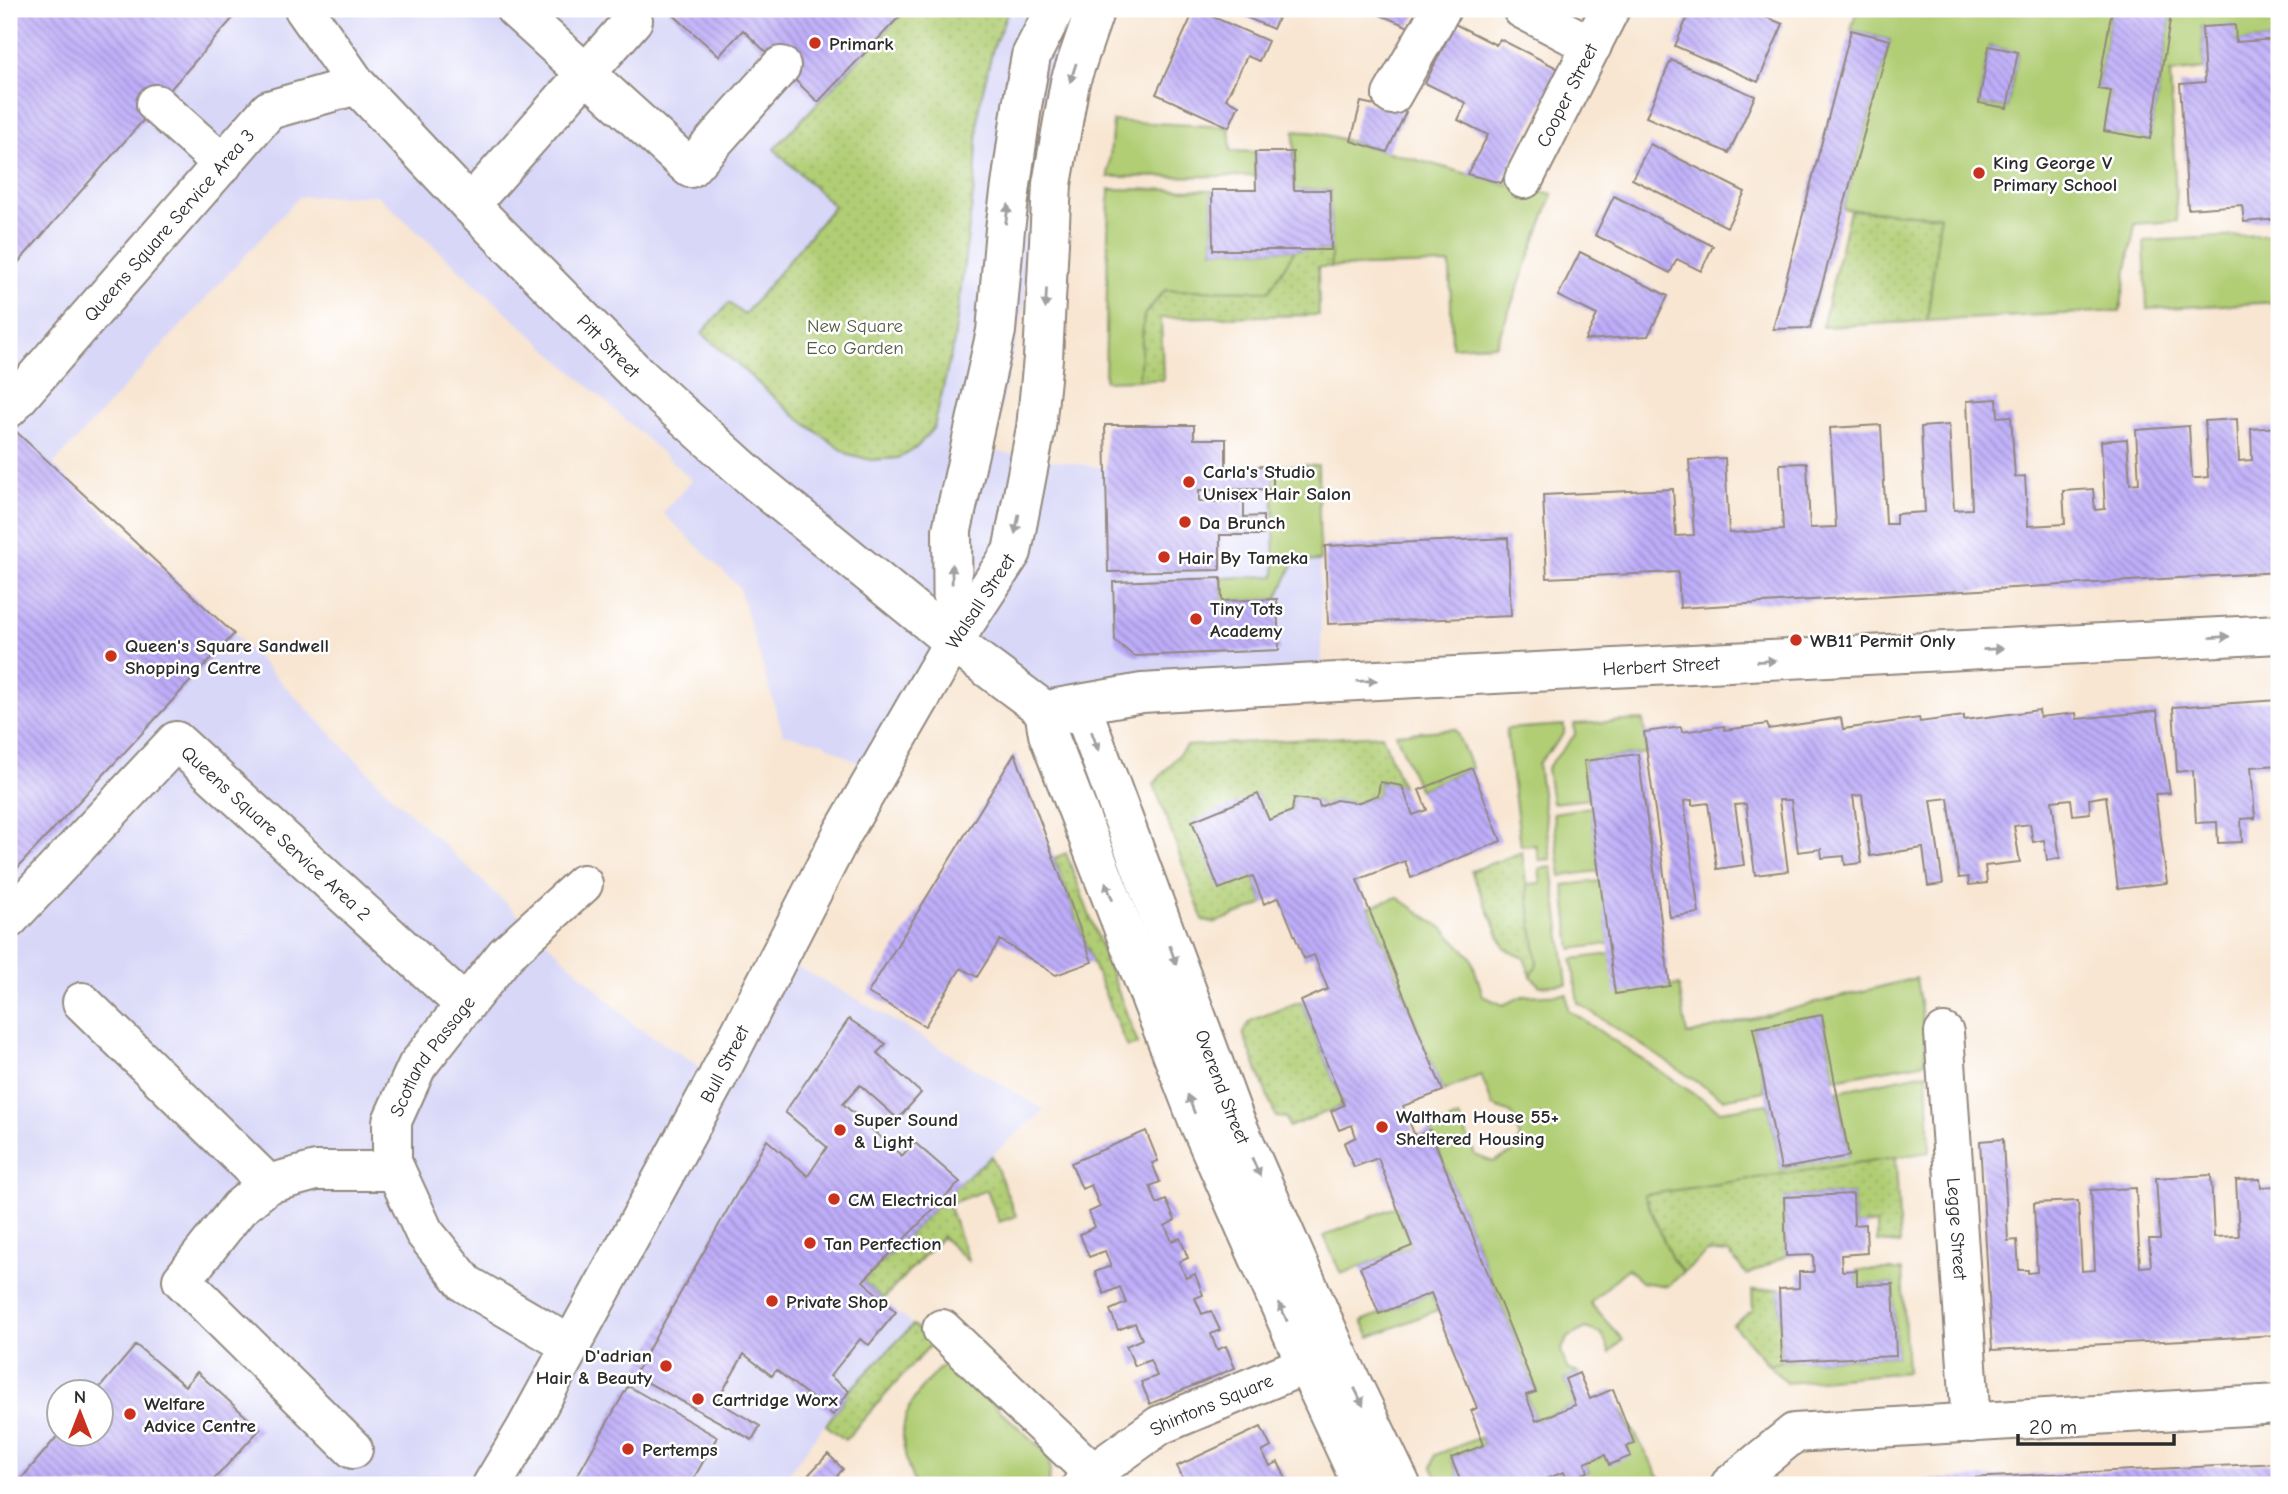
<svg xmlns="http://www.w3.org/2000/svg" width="2288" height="1494" font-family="'Comic Neue',sans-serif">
  <defs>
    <pattern id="garden-dots" width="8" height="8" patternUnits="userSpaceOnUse" patternTransform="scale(1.75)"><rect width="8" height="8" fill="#b1ce75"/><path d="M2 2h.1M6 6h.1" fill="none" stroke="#98b165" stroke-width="1.8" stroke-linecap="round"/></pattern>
    <pattern id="building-back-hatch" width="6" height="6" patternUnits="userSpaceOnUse" patternTransform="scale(1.75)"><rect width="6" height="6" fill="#beadf9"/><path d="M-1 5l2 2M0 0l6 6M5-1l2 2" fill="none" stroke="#9b8dca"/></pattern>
  </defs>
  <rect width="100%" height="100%" fill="#fff"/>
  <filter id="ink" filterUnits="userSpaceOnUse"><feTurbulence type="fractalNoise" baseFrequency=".0143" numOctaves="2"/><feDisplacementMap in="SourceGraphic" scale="14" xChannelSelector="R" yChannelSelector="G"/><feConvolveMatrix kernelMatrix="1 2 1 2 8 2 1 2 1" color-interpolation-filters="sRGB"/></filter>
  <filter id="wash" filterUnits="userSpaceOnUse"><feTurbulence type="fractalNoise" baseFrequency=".00686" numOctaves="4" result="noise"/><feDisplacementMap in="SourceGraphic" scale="28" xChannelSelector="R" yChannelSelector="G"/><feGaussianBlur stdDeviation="1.57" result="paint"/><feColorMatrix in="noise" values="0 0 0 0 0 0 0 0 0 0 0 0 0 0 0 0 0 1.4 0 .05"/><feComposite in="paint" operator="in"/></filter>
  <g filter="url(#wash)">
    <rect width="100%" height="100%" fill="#f8e6d2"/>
    <!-- built -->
    <path fill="#d8d7f8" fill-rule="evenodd" d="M9,9H1078L1036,114L1025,302L991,451L1106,468L1318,465L1322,673L1044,710L953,642L877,774L823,743L783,734L739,587L663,513L692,480L377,195L299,197L53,465L234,634L390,794L636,1026L717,1077L779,957L859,1000L1045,1110L960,1182L864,1281L896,1312L913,1325L849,1391L780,1485H9ZM60,1392H102V1434H60Z"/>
    <!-- green -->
    <path fill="#b1ce75" stroke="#6e7c50" stroke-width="2" fill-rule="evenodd" d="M1857,9H2112L2098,88L2111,91L2104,131L2150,138L2172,9H2279V39L2236,42L2202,27L2204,69L2170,73L2177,221L2135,224L2120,311L1927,321L1940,216L1843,209L1890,40L1851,30ZM1989,46L2018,52L2007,108L1979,103Z
      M1113,121L1229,127L1231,151L1255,152L1256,176L1108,177Z
      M1294,131L1319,133L1501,183L1553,194L1496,345L1452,347L1450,264L1331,267L1330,190H1294Z
      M1109,189L1212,190L1213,250H1295L1269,291L1165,290L1144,315L1139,380L1105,381Z
      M2279,234V302L2147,309L2144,241Z
      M1318,465L1320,561L1294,562L1277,599L1222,601L1221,578L1275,576L1273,466Z
      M1643,720L1647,753L1584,761L1589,799L1552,803L1547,768L1575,735L1574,724Z
      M1564,725V734L1538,764L1551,859L1539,860L1536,845L1521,846L1506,729Z
      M1455,729L1472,768L1419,790L1396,734Z
      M1591,807L1599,871L1561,876L1553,813Z
      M1552,867L1567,984L1540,986L1531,976L1537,964L1527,884L1541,883L1539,869Z
      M1601,881L1609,944L1571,949L1564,885Z
      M1397,897L1445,930L1471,957L1483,996L1503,1005L1523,996L1567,994L1568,1010L1720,1111L1768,1104L1781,1169L1849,1155L1837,1091L1927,1073L1930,1152L1645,1195L1672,1259L1684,1272L1668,1286L1641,1282L1628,1268L1590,1303L1623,1340L1610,1353L1602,1334L1586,1328L1568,1337L1561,1351L1567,1369L1579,1373L1565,1379L1575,1405L1536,1421L1526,1395L1536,1391L1430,1130L1459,1117L1475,1155L1493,1162L1512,1153L1520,1137L1511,1113L1493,1106L1481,1075L1443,1091L1369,907Z
      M1610,954L1670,986L1679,985L1687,1035L1916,978L1925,1035L1926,1062L1835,1079L1822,1016L1753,1028L1765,1091L1723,1099L1578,1003L1572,959Z
      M1397,1206L1412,1246L1341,1274L1324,1236Z
      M1857,1270H1902L1907,1372L1786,1383L1769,1365L1782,1361L1896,1356L1893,1284L1857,1285Z
      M1431,1293L1438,1310L1370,1337L1362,1321Z
      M943,1365L953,1367L1046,1453L1050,1466L1049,1485H915C892,1432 902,1404 943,1365Z
      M1621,1409L1664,1485H1530L1564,1472L1568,1480L1588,1472L1585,1463L1605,1455L1630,1456L1627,1447L1634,1443Z
      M1481,1437L1484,1445L1451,1458L1462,1485H1440L1432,1467L1435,1455Z"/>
    <!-- garden -->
    <path fill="url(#garden-dots)" stroke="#6e7c50" stroke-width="2" d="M895,9H1009L993,48L979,107L975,180L954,341L934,427L918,446L898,458L871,460L848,454L795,416L702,333L729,303L744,315L834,206L774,149L901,15Z
      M1850,210L1940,216L1927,321L1822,327Z
      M1295,250H1331V267H1318L1319,315L1161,318L1163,380H1139L1144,315L1165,290L1269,291Z
      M1382,735L1402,786L1380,782L1378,795L1357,803L1336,800L1320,807L1318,801L1294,798L1292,811L1253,876L1264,904L1215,923L1203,920L1154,784L1186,746Z
      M1522,852L1537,964L1531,976L1524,958L1505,949L1471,871Z
      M1066,853L1138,1044L1127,1047L1092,962L1054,858Z
      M1301,1001L1344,1105L1289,1127L1286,1118L1276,1117L1243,1033L1250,1021Z
      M992,1156L1016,1216L999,1222L987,1190L948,1204L969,1262L942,1237L883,1299L863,1281L960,1182Z
      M1896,1157L1900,1244L1877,1242V1224L1854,1225L1853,1194L1785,1197L1786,1256L1747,1275L1729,1253L1707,1252L1684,1272L1672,1259L1644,1195Z
      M1779,1289L1782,1361L1769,1365L1733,1325L1753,1310L1752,1290Z
      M913,1325L932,1343L845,1440L826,1425L849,1391Z"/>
    <g id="blocks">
      <!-- building -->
      <path fill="url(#building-back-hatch)" d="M9,9H241L9,273Z
        M667,9H895L901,15L818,102L743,30L719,56Z
        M1195,9L1268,41L1259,61L1247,56L1226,99L1239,105L1229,127L1156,94Z
        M1227,9H1282L1273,29Z
        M1366,9H1419L1409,27Z
        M1691,9H1746L1783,24L1758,82L1675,46Z
        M2112,9H2172L2150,139L2104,131L2111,91L2098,89Z
        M1455,24L1496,45L1500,39L1559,69L1501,183L1467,174L1488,135L1458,120L1466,103L1425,83Z
        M2235,25L2236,42L2279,39V219L2244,222L2242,205L2188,209L2180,84L2205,82L2202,27Z
        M1851,30L1890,40L1810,328L1773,329Z
        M1989,46L2018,52L2007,108L1979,103Z
        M1671,60L1755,96L1729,153L1646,117Z
        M1361,102L1406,112L1387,152L1351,141Z
        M1650,144L1745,192L1727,227L1632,179Z
        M1255,152H1293L1294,190H1330L1331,250H1213L1212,190H1256Z
        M1614,196L1713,246L1701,271L1677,259L1670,273L1595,235Z
        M1580,252L1668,296L1648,336L1585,340L1597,315L1558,296Z
        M1997,399L1998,417L2011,416L2015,477L2025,476L2028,526L2065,524L2063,491L2093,489L2095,510L2105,509L2101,441L2127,439L2130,484L2139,483L2136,430L2189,426L2192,478H2199L2208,477L2205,421L2237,419L2239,461L2252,460L2251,429L2279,427V572L1680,608L1678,572L1547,578L1543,495L1673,489L1676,536L1694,535L1689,460L1725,458L1729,533L1783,530L1780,464L1807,463L1810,528L1836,527L1830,428L1881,425L1886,524H1896V514L1925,512L1921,427L1949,425L1954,510L1972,509L1967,401Z
        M9,425L234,634L9,877Z
        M1105,425H1194V439H1226V467L1273,466V489L1199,490V502L1244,501V517L1263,516V535H1220V570L1108,572Z
        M1508,538L1511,616L1328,624L1325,546Z
        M1221,578L1222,601L1277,599L1279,650L1134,656L1115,641L1113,582Z
        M2279,700V765L2251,767L2255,818L2241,819L2242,842L2218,843L2217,822L2196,823L2193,770L2177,772L2173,707Z
        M2039,710L2040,717L2076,713L2077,719L2157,711L2170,793L2155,794L2167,883L2118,889L2106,796L2089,799L2090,813L2073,815L2071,799L2052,801L2060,858L2047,860L2044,840L2033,842L2030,824L2014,826L2020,862L1985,866L1987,883L1969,885L1968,877L1959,878L1948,798L1931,800L1943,884L1928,886L1923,848L1870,856L1862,795L1853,796L1862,863L1845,865L1844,856L1822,858L1821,849L1798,852L1791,800H1779L1788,871L1755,875L1746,804L1735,805L1744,865L1717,869L1708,803L1692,805V800L1684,801L1699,913L1670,917L1644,732L1681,727L1682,732L1724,726L1725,730L1767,724L1769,729L1841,718L1843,729L1919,718L1920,722L1964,716V720Z
        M1015,753L1092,962L1056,975L1000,940L977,977L961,968L925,1026L868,993Z
        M1638,754L1670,986L1615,994L1584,761Z
        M1472,768L1501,841L1411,878L1405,861L1357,880L1443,1091L1403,1106L1415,1136L1430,1130L1536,1392L1526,1395L1536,1421L1575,1405L1565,1379L1579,1373L1590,1399L1613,1389L1634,1443L1627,1447L1631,1456L1609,1465L1605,1455L1585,1463L1588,1472L1567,1480L1564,1472L1530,1485H1462L1451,1458L1484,1445L1471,1411L1477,1408L1431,1293L1379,1314L1360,1267L1412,1246L1378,1158L1354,1167L1344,1143L1356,1137L1352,1125L1339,1130L1331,1111L1344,1105L1301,1001L1328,989L1314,955L1304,959L1279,897L1264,904L1253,876L1219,889L1192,821L1258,794L1269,820L1292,811L1294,798L1318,801L1320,807L1336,800L1357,803L1378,795L1380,782L1402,786L1413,815L1427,810L1419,790Z
        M1822,1015L1849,1156L1781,1169L1753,1028Z
        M849,1019L886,1044L877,1053L921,1093L898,1119L860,1085L843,1104L902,1156L914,1142L960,1182L863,1281L896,1312L869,1345L860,1339L830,1376L849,1391L833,1415L776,1370L772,1376L744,1354L717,1401L760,1426L752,1440L634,1375L767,1140L808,1176L827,1147L785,1112Z
        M1146,1131L1158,1161L1152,1163L1160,1182L1150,1186L1157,1204L1166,1200L1175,1220L1165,1226L1172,1241L1180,1238L1188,1258L1179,1262L1186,1278L1195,1274L1203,1295L1195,1298L1202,1314L1211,1311L1220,1330L1211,1334L1217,1350L1226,1346L1235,1368L1150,1404L1141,1382L1157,1376L1150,1360L1135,1366L1126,1346L1142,1339L1135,1323L1118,1330L1110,1310L1126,1303L1120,1287L1104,1294L1095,1272L1111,1266L1105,1251L1089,1257L1080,1234L1095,1227L1089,1212L1100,1207L1091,1185L1082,1189L1071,1163Z
        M2003,1139L2008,1241L2017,1240L2019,1270H2028V1273L2037,1272L2034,1203L2078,1201L2082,1271L2095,1270L2091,1190L2136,1188L2140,1267L2151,1266L2149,1239H2160L2156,1178L2211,1175L2214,1237L2239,1236L2236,1180L2260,1179L2261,1187L2279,1186V1335L1992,1350L1980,1141Z
        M1853,1194L1854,1225L1866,1224L1867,1253L1841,1255L1842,1271L1857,1270V1285L1893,1284L1896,1356L1782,1361L1779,1289L1799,1288V1272H1814L1813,1255L1786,1256L1784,1197Z
        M136,1345L185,1386L197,1372L260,1429L209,1485H16L59,1434H102V1392H96Z
        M628,1386L717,1437L690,1485H572Z
        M1261,1427L1271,1447L1262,1452L1270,1466L1278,1462L1288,1483L1283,1485H1206L1203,1479L1186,1485L1177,1466Z
        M828,1454L843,1469L837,1476L846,1485H799Z
        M2279,1463V1485H1865V1483Z"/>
    </g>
  </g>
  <g filter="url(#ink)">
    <use href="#blocks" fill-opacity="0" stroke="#92887e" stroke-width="2"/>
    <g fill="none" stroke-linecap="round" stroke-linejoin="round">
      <defs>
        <g id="minor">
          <path id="s1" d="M304,9L357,85L470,205L639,376L758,483L953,642L1044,710L1085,716L1234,1118L1337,1352L1401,1485"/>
          <path d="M515,9L690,168L781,66"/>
          <path d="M1522,9L1592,46"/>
          <path d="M1392,95L1441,9"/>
          <path d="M156,104L223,164"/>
          <path id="s2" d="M1524,179L1610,9"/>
          <path d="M470,205L633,20"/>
          <path id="s3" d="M9,408L269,110L357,85"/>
          <path d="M953,642L952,530L996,331L1005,229L1022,106L1031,56L1055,9"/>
          <path id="s4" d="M1057,708L1142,693L1299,684L2279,634"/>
          <path d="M1044,710L1048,734L1199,1123L1306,1364L1362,1485"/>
          <path id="s5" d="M9,919L176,741L465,1005"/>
          <path d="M82,1002L268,1184"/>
          <path id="s6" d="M1944,1033L1971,1423"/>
          <path d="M942,1329L1093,1473"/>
          <path id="s7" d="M570,1345L466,1284L424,1232L392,1162V1121L417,1066L465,1005L506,954L583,884"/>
          <path d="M353,1449L182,1280L239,1208L268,1184L316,1171H396"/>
          <path id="s8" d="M492,1485L525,1430L717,1078L842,834L953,642L1012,552L1036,428L1043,358L1052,184L1070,82L1095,9"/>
          <path id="s9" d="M1082,1485L1093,1473L1160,1425L1329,1355"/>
          <path d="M1730,1485L1794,1433L2279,1404"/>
        </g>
      </defs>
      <!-- minor casing -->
      <use href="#minor" stroke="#92887e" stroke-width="42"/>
      <!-- minor -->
      <use href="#minor" stroke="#fff" stroke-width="38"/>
    </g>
    <!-- one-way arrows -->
    <defs><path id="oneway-solid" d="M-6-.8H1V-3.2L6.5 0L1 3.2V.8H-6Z" transform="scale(1.75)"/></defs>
    <g fill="#a0a0a0">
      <use href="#oneway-solid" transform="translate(1073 73) rotate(108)"/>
      <use href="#oneway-solid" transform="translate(1007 214) rotate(-82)"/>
      <use href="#oneway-solid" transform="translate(1046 299) rotate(93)"/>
      <use href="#oneway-solid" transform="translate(1017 524) rotate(101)"/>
      <use href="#oneway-solid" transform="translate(952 574) rotate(-91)"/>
      <use href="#oneway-solid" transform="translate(2220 637) rotate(-3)"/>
      <use href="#oneway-solid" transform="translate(1993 649) rotate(-3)"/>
      <use href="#oneway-solid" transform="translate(1766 661) rotate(-3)"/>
      <use href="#oneway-solid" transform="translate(1367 681) rotate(-2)"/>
      <use href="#oneway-solid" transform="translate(1095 741) rotate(70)"/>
      <use href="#oneway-solid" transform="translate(1109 891) rotate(-111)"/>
      <use href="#oneway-solid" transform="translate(1173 955) rotate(70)"/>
      <use href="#oneway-solid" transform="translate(1191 1104) rotate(-111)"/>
      <use href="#oneway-solid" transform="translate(1256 1167) rotate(66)"/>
      <use href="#oneway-solid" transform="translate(1283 1312) rotate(-114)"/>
      <use href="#oneway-solid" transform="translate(1359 1397) rotate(64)"/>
    </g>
  </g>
  <!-- markers -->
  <g fill="#c8321e" stroke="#fff" stroke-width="2.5">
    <circle cx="815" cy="43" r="7"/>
    <circle cx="1979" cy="173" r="7"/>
    <circle cx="1189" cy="482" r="7"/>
    <circle cx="1185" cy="522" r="7"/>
    <circle cx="1164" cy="557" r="7"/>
    <circle cx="1196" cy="619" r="7"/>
    <circle cx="1796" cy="640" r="7"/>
    <circle cx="111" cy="656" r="7"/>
    <circle cx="1382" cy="1127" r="7"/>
    <circle cx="840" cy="1130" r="7"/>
    <circle cx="834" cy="1199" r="7"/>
    <circle cx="810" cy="1243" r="7"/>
    <circle cx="772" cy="1301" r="7"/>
    <circle cx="666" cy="1366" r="7"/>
    <circle cx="698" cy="1399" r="7"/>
    <circle cx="130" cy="1414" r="7"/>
    <circle cx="628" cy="1449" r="7"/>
  </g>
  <g text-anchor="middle" stroke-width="5" stroke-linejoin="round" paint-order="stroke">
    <!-- poi labels -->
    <g font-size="19" font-weight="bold" fill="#2b2b2b" stroke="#fff" text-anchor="start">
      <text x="829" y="50">Primark</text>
      <text x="1993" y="169">King George V<tspan x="1993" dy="22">Primary School</tspan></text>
      <text x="1203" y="478">Carla's Studio<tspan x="1203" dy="22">Unisex Hair Salon</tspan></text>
      <text x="1199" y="529">Da Brunch</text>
      <text x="1178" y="564">Hair By Tameka</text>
      <text x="1210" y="615">Tiny Tots<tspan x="1210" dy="22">Academy</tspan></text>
      <text x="1810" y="647">WB11 Permit Only</text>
      <text x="125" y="652">Queen's Square Sandwell<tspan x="125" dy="22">Shopping Centre</tspan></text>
      <text x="1396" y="1123">Waltham House 55+<tspan x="1396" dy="22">Sheltered Housing</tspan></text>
      <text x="854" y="1126">Super Sound<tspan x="854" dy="22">&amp; Light</tspan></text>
      <text x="848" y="1206">CM Electrical</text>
      <text x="824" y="1250">Tan Perfection</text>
      <text x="786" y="1308">Private Shop</text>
      <text x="652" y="1362" text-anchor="end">D'adrian<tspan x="652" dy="22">Hair &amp; Beauty</tspan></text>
      <text x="712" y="1406">Cartridge Worx</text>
      <text x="144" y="1410">Welfare<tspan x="144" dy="22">Advice Centre</tspan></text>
      <text x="642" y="1456">Pertemps</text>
    </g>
    <!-- street labels -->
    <g font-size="19" fill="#2b2b2b" stroke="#fff">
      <text dy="7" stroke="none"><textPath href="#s2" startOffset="94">Cooper Street</textPath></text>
      <text dy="7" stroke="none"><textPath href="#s3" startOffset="243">Queens Square Service Area 3</textPath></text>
      <text dy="7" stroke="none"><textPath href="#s1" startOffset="455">Pitt Street</textPath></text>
      <text dy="7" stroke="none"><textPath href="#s8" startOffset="1010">Walsall Street</textPath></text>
      <text dy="7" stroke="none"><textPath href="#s4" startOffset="606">Herbert Street</textPath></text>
      <text dy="7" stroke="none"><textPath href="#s5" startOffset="380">Queens Square Service Area 2</textPath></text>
      <text dy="7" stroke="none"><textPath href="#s7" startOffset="382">Scotland Passage</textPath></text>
      <text dy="7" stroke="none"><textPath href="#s8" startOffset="481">Bull Street</textPath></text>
      <text dy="7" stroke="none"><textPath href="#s1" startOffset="1460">Overend Street</textPath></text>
      <text dy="7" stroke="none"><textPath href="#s6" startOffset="196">Legge Street</textPath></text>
      <text dy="7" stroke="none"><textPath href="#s9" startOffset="154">Shintons Square</textPath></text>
    </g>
    <!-- park labels -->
    <g font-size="19" fill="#535c41" stroke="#fff">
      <text x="855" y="332">New Square<tspan x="855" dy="22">Eco Garden</tspan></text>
    </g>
  </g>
  <!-- margin -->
  <rect width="2288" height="1494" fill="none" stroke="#fff" stroke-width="35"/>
  <!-- north arrow -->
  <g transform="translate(80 1413)"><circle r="33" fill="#ffffff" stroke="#aaaaaa" stroke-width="2"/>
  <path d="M0-5L12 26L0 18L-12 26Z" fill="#c8321e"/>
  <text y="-10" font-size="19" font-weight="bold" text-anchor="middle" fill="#2b2b2b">N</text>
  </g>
  <!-- scale -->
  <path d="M2018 1434v10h156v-10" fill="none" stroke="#2b2b2b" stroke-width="3.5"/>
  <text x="2029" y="1434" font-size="21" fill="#2b2b2b" stroke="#ffffff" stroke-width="5" paint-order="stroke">20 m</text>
</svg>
